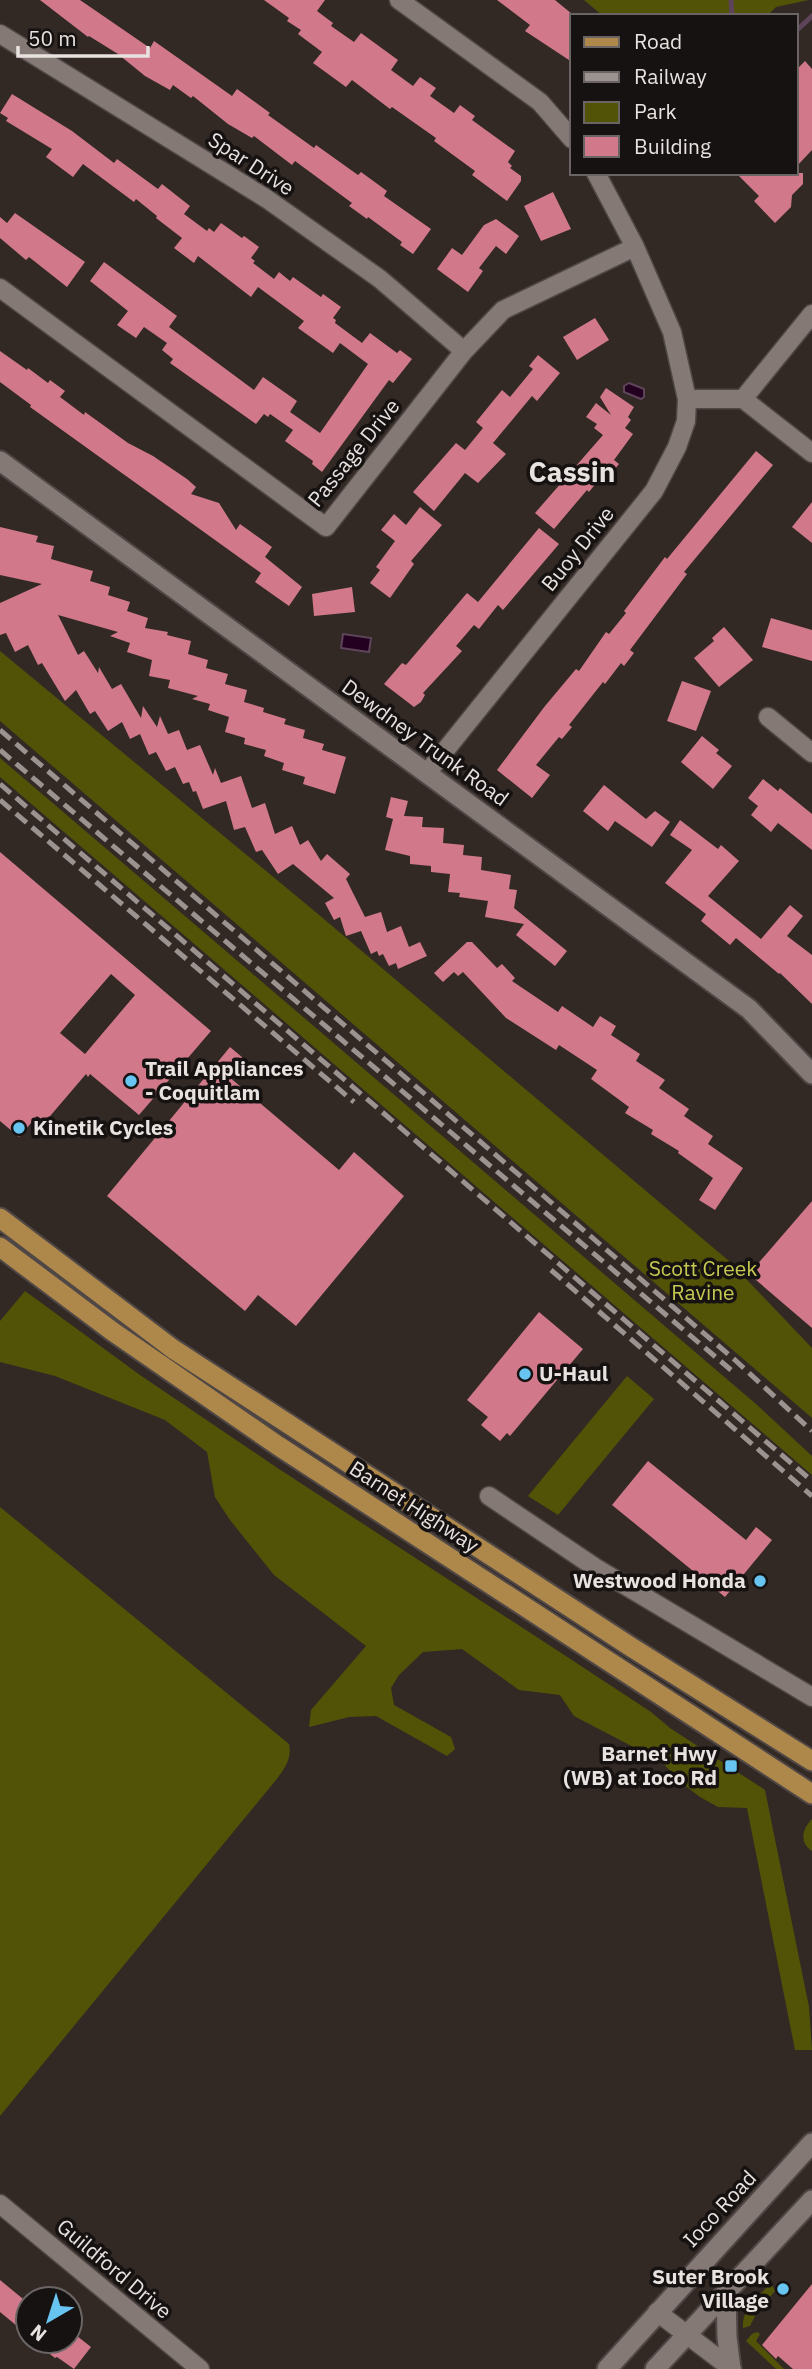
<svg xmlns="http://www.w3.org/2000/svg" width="812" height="2369" font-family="'IBM Plex Sans',sans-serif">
  <rect width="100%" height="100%" fill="#322925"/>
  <!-- green -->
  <path fill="#525307" d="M584,0H809L776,7L767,16H603Z
    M0,651L312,909L729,1261L812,1348V1418L0,721Z
    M0,758L756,1404L812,1456V1475L0,777Z
    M25,1291L140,1375L279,1469L578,1664L651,1712L670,1728L765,1790L809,2007L812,2050H795L747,1808L718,1807L700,1797L683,1784L654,1754L641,1751L574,1716L560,1695L519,1690L462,1649L423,1652L399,1675L391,1688L394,1705L451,1737L455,1749L447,1756L376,1716L349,1717L309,1727L311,1710L366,1646L274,1575L230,1520L215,1497L207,1452L165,1420L55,1376L0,1362V1321Z
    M627,1376L654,1399L558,1515L528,1496Z
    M0,1507L289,1744C292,1759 285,1768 276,1780L0,2116Z
    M812,1819V1851C799,1842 802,1829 812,1819Z
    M771,2283L775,2291L757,2312L750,2326L743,2328C741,2309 759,2296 771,2283Z
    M757,2332L760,2334L756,2341L784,2369H776L746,2341L752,2334Z"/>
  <!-- water -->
  <path fill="#23001f" stroke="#5e4459" stroke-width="2" d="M629,383L644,389V397L641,399L624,392V386Z
    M343,634L371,638L369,652L341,648Z"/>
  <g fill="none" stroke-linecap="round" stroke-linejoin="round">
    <!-- stream -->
    <path stroke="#5e4459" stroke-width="5" d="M731,0L732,16
      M796,31L812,16"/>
  </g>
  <!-- building -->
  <path fill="#d1798a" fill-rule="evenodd" d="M40,0H80L150,48L154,41L232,96L237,89L270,113L268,115L314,148L316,145L358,175L361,172L387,191L384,196L431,229L413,254L400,245L402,242L368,217L367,219L349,206L352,203L295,161L292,165L254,136L252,138L228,124L193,96L191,98L173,85L170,90L145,76L118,54L89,36L88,37Z
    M264,0H325L317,11L333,23L331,26L354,42L361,33L398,60L391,70L413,86L420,77L436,88L430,96L454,113L460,105L475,116L472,120L515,151L508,162L512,166L510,168L521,176V181L507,201L472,175L475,171L434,141L436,138L392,107L390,109L352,80L346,87L313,63L322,52L298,34L301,30L287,21L289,18Z
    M497,0H555L572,14V62L525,31L530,25Z
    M805,61L812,69V150L796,167V70Z
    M12,94L72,131L114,163L117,159L158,189L162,184L190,206L184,214L207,231L209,228L214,232L221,223L242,238L244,236L259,247L251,258L255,261L253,263L274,279L279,272L290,281L293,277L321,297L323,294L341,307L333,318L336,320L335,323L362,343L370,333L397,353L400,350L412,359L393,383L389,380L322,472L312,464L313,461L285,441L293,430L270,414L268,417L264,414L256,424L170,363L173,359L162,350L167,343L144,327L136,338L117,325L128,311L90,281L104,262L177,316L169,327L254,390L263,377L297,401L290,412L320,433L368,364L340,343L333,353L298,328L304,321L258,287L251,297L198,256L194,263L174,248L182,238L156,218L157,216L136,199L134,202L83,164L73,177L46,157L52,149L6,121L8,118L0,113Z
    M736,173H803V184L792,195L791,207L775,223L754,201L759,196Z
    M553,192L571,229L541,241L524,206Z
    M15,213L85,262L67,287L29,257L26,260L0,238V217L7,223Z
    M496,219L519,236L506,254L496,246L479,268L483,271L468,292L437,269L452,248L462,255L484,225Z
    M595,318L609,340L577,360L563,337Z
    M0,351L27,370L28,368L48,383L50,380L65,391L60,397L84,415L85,412L128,443L153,456L187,479L196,487L191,494L219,503L236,530L240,524L272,547L265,557L302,587L289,606L255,582L261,573L30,407L31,405L0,382Z
    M538,355L560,373L537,401L532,396L493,443L506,454L478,483L465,473L434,511L413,492L456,443L465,450L483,428L476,422L502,390L510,397L533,369L529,366Z
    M606,388L634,407L628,417L631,420L625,428L633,434L614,460L619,464L610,475L605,472L589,492L587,490L554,529L535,513L603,435L594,428L597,424L586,417L596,403L611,415L600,397Z
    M756,451L773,465L684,572L687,574L630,650L634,653L624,666L621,663L605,684L603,682L569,725L572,727L562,739L559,737L536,765L550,775L532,798L497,770L545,706L576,669L579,671L606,632L609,634L626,613L624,611L665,557L667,559Z
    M812,502V543L792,527Z
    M420,507L442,525L411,561L414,564L390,598L370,583L380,570L376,567L395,541L381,530L394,514L406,525Z
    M0,527L38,536L36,542L54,546L51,559L93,571L90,581L110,587L108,595L130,602L127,611L148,618L145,628L168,632L167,635L191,641L188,654L208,660L206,668L228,674L225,684L247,690L244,702L264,708L263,712L286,719L284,724L305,730L303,738L324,744L322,750L346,757L335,794L303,784L305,777L282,770L284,763L264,756L266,750L244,744L245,738L225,732L229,717L208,710L210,704L192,699L198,696L168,688L170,680L149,676L152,660L127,652L130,643L110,636L118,632L58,615L78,655L84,651L98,673L99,667L112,689L121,684L141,718L143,706L157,727L160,716L168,734L179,730L187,750L200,745L213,775L215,768L221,783L241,776L252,808L265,803L275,834L292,826L300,845L308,840L321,861L327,854L350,874L346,879L365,917L381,912L387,932L401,926L409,947L420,942L427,956L398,969L396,963L389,966L383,954L379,956L377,951L371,954L361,931L346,936L340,917L334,920L325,903L334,898L293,864L278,874L262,850L256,852L245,827L234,830L226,801L203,809L196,791L193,792L189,782L183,784L175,767L166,771L156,752L149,755L140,734L130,739L122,722L108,731L95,711L90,714L76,690L65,701L42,663L38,665L28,645L15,652L6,633L0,635V603L42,584L0,575Z
    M539,528L559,544L503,610L498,605L479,629L474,625L456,646L462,651L423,693L425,695L421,702L414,707L384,684L402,663L406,665L467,593L478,602Z
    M352,587L355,612L314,616L312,594Z
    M771,618L812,630V661L762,647Z
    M724,627L753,660L719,687L694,658L714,641L712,638Z
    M682,681L711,691L696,731L667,721Z
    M702,736L719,750L716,753L732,766L713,789L681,762Z
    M763,779L778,791L780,788L812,814V850L778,823L771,832L751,815L758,806L748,798Z
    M604,785L646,819L655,811L670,822L652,847L615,821L608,831L583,811Z
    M391,797L408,801L404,816L423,817L422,827L444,828L443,843L464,845L463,855L482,857L481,870L511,875L509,889L517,890L514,908L567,951L555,966L516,935L524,924L485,917L488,901L459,897L460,893L448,892L450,874L431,872V866L410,864V856L385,850L393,819L386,817Z
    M680,820L718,849L721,845L739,861L708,896L761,939L790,905L803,916L787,936L812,955V1004L780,973L779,974L736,938L730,945L701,921L706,914L665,883L692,850L670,835Z
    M0,852L211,1031L139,1115L90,1074L88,1077L86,1074L45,1122L37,1116L19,1137L0,1121ZM111,974L135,995L85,1054L60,1033Z
    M467,942H472L497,968L502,964L515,978L512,981L558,1012L562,1006L593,1027L600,1016L616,1026L611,1035L640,1054L636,1061L665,1080L659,1088L689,1109L684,1116L713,1136L708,1144L743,1168L715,1210L699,1200L713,1178L678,1153L679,1151L651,1134L653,1130L625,1113L629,1107L591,1079L597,1070L559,1045L556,1050L506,1018L463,972L458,976L454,972L443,982L434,973Z
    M230,1047L243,1058L228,1076L339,1170L354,1152L404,1196L296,1326L258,1295L245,1311L107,1196Z
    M812,1201V1328L749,1274Z
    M539,1312L583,1349L510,1436L507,1433L500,1441L481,1425L488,1417L467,1400Z
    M648,1461L746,1540L756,1527L772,1540L725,1597L612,1505Z
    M0,2280L28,2303V2335L0,2312Z
    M812,2284V2369H793L778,2356L776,2359L762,2345Z
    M77,2336L91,2347L74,2369L57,2357L55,2358L33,2341H73Z"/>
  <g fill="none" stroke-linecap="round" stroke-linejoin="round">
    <defs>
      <path id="minor" d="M399,0L540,102L572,139
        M0,34L267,199L380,279L464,351
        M0,288L326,527L464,351L503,310L635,247
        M687,399H743
        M743,399L812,314
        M743,399L812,453
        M768,717L812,753
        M427,773L654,491L677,447L686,421L687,399L672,332L635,247L596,173
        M489,1496L596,1568L812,1697
        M0,2204L200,2369
        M657,2312L732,2369"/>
      <path id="secondary" d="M0,461L749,1009L812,1074
        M726,2293L727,2337L731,2369
        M607,2369L812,2143
        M655,2369L812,2200"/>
      <path id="primary" d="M0,1218L173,1349L631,1647L812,1761
        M0,1247L112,1331L277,1445L812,1794"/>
    </defs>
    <!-- minor casing -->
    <use href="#minor" stroke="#4f4745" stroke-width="21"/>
    <!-- secondary casing -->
    <use href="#secondary" stroke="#4f4745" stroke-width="23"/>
    <!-- primary casing -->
    <use href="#primary" stroke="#4f4745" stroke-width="23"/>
    <!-- minor -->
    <use href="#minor" stroke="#847975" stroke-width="18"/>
    <!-- secondary -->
    <use href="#secondary" stroke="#847975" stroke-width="19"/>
    <!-- primary -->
    <use href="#primary" stroke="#ae874b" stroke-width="19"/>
    <!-- rail -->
    <path stroke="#9a9390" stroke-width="5" stroke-dasharray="14 7" stroke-linecap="butt" d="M0,730L735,1360L812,1431
      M0,750L731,1370
      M0,784L812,1481
      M0,800L354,1102
      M551,1270L812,1496"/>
  </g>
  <!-- markers -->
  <g fill="#68c4f0" stroke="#161211" stroke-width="2.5">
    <circle cx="131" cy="1081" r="7"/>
    <circle cx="19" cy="1128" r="7"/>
    <circle cx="525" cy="1374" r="7"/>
    <circle cx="760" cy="1581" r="7"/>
    <rect x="724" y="1759" width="14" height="14" rx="3.5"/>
    <circle cx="783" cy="2289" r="7"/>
  </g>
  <g text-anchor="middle" stroke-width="7" stroke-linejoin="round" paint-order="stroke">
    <!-- street labels -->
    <g font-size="21" fill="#e8e2e0" stroke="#161211">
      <text transform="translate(251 164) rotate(33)" y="7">Spar Drive</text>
      <text transform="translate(354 453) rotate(-51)" y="7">Passage Drive</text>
      <text transform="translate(578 549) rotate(-51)" y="7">Buoy Drive</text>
      <text transform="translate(425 743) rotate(36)" y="7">Dewdney Trunk Road</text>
      <text transform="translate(414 1507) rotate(33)" y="7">Barnet Highway</text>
      <text transform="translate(720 2209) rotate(-47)" y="7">Ioco Road</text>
      <text transform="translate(114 2269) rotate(40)" y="7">Guildford Drive</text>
    </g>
    <!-- poi labels -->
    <g font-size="21" font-weight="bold" fill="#e8e2e0" stroke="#161211" text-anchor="start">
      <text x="145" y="1076">Trail Appliances<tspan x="145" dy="24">- Coquitlam</tspan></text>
      <text x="33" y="1135">Kinetik Cycles</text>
      <text x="539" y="1381">U-Haul</text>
      <text x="746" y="1588" text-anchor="end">Westwood Honda</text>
      <text x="717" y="1761" text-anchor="end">Barnet Hwy<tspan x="717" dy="24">(WB) at Ioco Rd</tspan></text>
      <text x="769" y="2284" text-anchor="end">Suter Brook<tspan x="769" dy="24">Village</tspan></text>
    </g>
    <!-- park labels -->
    <g font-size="21" fill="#c6c951" stroke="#161211">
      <text x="703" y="1276">Scott Creek<tspan x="703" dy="24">Ravine</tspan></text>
    </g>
    <!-- district labels -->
    <g font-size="28" font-weight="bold" fill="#e8e2e0" stroke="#161211">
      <text x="572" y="482">Cassin</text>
    </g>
  </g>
  <!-- legend -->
  <rect x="570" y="14" width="228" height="161" fill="#161211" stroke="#6a6564" stroke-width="2"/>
  <rect x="584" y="37" width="35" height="10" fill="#ae874b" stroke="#6a6564" stroke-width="2"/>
  <text x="634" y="49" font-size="21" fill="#e8e2e0">Road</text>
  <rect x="584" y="72" width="35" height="10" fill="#9a9390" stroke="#6a6564" stroke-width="2"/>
  <text x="634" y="84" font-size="21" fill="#e8e2e0">Railway</text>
  <rect x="584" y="102" width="35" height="21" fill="#525307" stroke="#6a6564" stroke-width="2"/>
  <text x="634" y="119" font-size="21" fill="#e8e2e0">Park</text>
  <rect x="584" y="136" width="35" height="21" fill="#d1798a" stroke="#6a6564" stroke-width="2"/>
  <text x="634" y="154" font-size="21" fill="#e8e2e0">Building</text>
  <!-- north arrow -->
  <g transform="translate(49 2320) rotate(219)"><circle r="33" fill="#161211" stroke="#6a6564" stroke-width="2"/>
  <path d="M0-5L12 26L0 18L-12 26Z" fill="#68c4f0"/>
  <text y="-10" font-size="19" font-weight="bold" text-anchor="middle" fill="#e8e2e0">N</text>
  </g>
  <!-- scale -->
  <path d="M18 46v10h130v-10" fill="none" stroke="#e8e2e0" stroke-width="3.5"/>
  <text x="28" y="46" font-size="21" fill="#e8e2e0" stroke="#161211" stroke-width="5" paint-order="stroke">50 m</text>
</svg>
